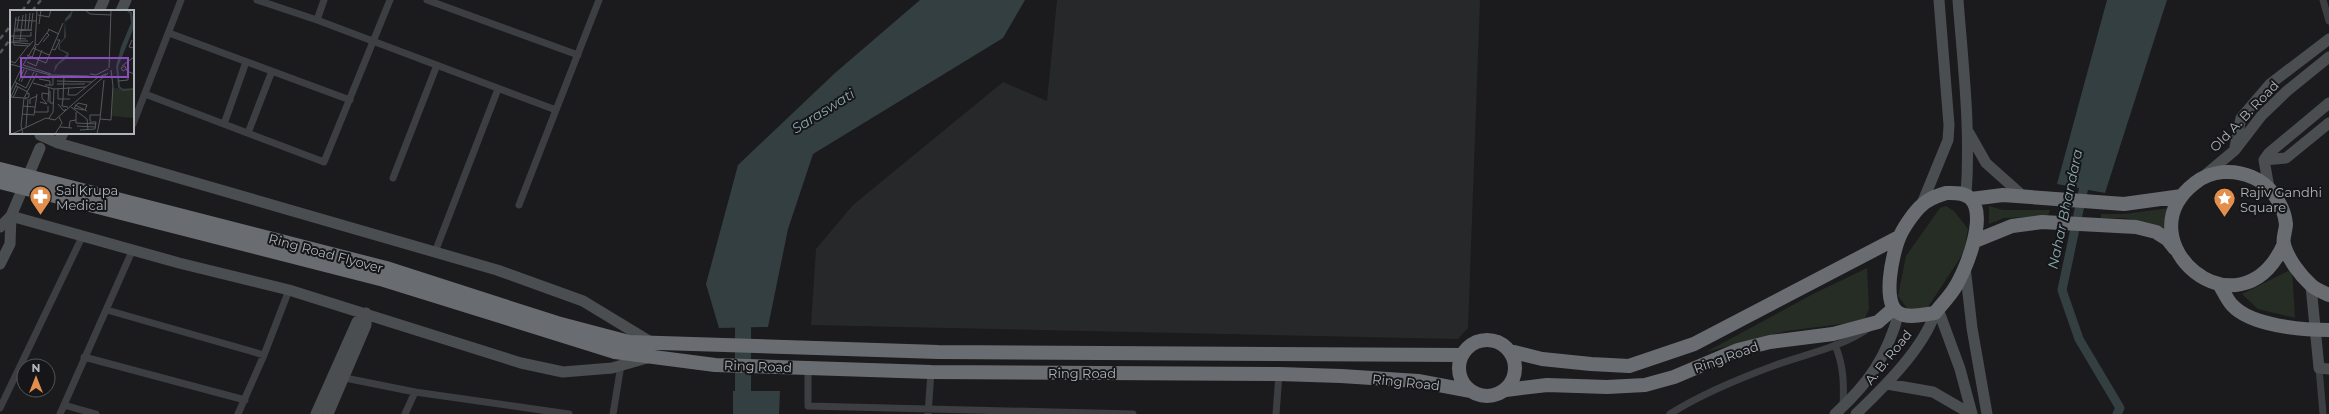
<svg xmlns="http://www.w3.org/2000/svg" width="2329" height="414" font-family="Montserrat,sans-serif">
  <rect width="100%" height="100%" fill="#1b1b1d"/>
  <!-- built -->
  <path fill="#27282a" d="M1057,0H1480L1468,328L1458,339L811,325L816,249L853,205L1003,82L1047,101Z"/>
  <!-- green -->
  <path fill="#262d25" d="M1946,206L1954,211L1968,229L1964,252L1928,307L1909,311L1898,296L1906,256L1940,208Z
    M1989,206L2003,210H2050L2048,216L2004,218L1989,224Z
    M2169,208L2165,228L2125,218H2101V214H2125Z
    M1867,268L1869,309L1864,321L1787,331L1706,352L1813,294Z
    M2292,269L2295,318L2258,309L2242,294Z"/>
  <!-- water -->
  <path fill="#343f42" d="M920,0H1025L1003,38L813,154L788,229L768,327L719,328L706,284L738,165L835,73Z
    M2107,0H2167L2105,193L2057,184Z
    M733,391H780L779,414H733Z"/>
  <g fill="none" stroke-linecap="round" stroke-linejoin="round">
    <!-- canal -->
    <path stroke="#343f42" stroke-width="9" d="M2086,177L2062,290L2079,339L2120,408L2117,414"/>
    <!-- river -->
    <path stroke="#343f42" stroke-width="16" d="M743,414V306"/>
    <!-- street -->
    <path stroke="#3c3e42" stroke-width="7" d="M257,0L317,20L556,110L599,0
      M427,0L578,55
      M2323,0L2329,21
      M317,20L324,0
      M169,33L350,100
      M145,94L324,162L390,0
      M133,124L181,0
      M224,124L246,62
      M248,133L272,71
      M393,178L437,65
      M519,205L556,110
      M435,252L498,89
      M107,310L264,355
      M1835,345C1844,366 1844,385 1843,407
      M84,357L245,400
      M808,368V406L1133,414
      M2319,368L2323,414
      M345,378L415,392L569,414
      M64,405L96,414
      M0,408L83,235
      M60,414L133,249
      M238,414L264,355L289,290
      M405,414L415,392
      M613,414L621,365
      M928,414L931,372
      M1276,414L1279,374
      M1670,414C1701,394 1738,379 1773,366C1805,354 1841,348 1869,328"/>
    <!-- secondary -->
    <path stroke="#4a4e51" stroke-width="11" d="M1958,0C1963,65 1971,130 1966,195
      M99,11L104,0
      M121,11L126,0
      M1969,133L1986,163L2023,196
      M58,143L63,133
      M2235,147L2241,118L2270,84L2329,39
      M2264,160L2286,158L2329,123
      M2204,176L2235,150L2262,115L2287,91L2329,57
      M2269,188L2264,160L2269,153L2329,103
      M1921,206L1948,140L1949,125L1939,0
      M11,216L179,263L289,290L521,363L563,372L612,368L647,358L649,341L583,301L497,270L58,143L40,135
      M0,227L11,216L40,148
      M0,264L10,244L11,216
      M1965,267L1972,328L1987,414
      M2311,286L2319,368L2329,369
      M1938,309L1960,369L1972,414
      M1887,384L1933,392L1971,414
      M316,414L357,322L366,313
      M328,414L366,325V313
      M1835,414C1869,383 1886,358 1899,313
      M1856,414C1883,388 1923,349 1935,313"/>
    <!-- highway -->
    <path stroke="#696d72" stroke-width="14" d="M0,169L386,268L557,323L629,342L938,352L1462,355
      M0,182L384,280L615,352L715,365L931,372L1279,374L1341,376L1418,381L1471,391
      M1946,193C1954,193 1963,192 1970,198C1988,215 1966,271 1954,289C1949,297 1941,305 1935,313C1924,314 1909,319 1899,313C1881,304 1893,252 1899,238C1903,228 1914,212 1922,205C1929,198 1937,196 1946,193Z
      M1971,199L2003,195L2124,204L2182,196
      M1975,241L2012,226L2042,222L2136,227L2156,232L2167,239L2175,249
      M2284,244C2239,343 2121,240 2195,183C2211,170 2234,169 2252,177C2270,184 2284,205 2286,224C2286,231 2282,238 2284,245C2288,259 2300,275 2311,285C2315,289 2323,292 2329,295
      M2219,284C2223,290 2227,300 2232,305C2251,326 2302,330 2329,330
      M1459 368a28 28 0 1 1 56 0a28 28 0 1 1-56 0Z
      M1510,351L1542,359L1591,364L1629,366L1694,344L1899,237
      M1506,390L1547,385L1607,387L1645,385L1674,377L1738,350L1770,342L1833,334L1878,322L1894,308"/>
    <!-- rail -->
    <path stroke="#53575a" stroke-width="2.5" stroke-dasharray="5 4" stroke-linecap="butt" d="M22,11L30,0
      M32,11L41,0
      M0,39L11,25
      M0,53L11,38"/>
  </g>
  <!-- icons -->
  <defs>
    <symbol id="pharmacy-pin" viewBox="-11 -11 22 30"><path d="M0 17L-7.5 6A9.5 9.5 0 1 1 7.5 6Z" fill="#e28f4d" stroke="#161618"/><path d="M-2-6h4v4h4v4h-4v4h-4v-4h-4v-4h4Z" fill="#fff"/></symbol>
    <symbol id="sight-pin" viewBox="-11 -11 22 30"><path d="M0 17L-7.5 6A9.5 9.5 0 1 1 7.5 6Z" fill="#e28f4d" stroke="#161618"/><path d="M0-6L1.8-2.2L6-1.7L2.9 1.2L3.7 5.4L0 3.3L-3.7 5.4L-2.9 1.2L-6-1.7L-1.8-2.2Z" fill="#fff"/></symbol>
  </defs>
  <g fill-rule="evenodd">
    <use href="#pharmacy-pin" x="28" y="184" width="25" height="34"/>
    <use href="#sight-pin" x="2212" y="186" width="25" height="34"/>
  </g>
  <g text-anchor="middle" stroke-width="4" stroke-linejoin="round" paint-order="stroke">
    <!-- street labels -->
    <g font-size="13" fill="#afb5bb" stroke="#161618">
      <text transform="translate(2244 116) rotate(-46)" y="5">Old A. B. Road</text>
      <text transform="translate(326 253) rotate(15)" y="5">Ring Road Flyover</text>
      <text transform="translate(1726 357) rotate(-20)" y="5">Ring Road</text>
      <text transform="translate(1888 357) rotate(-51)" y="5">A. B. Road</text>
      <text transform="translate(758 366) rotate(2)" y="5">Ring Road</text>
      <text x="1082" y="378">Ring Road</text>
      <text transform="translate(1406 382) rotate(6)" y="5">Ring Road</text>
    </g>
    <!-- poi labels -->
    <g font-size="13" fill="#afb5bb" stroke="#161618" text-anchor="start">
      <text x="56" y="195">Sai Krupa<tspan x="56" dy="15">Medical</tspan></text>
      <text x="2240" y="197">Rajiv Gandhi<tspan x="2240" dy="15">Square</tspan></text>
    </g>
    <!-- water labels -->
    <g font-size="14" font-style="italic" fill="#8aa8b2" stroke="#161618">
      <text transform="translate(823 111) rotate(-32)" y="5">Saraswati</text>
      <text transform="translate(2065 209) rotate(-78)" y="5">Nahar Bhandara</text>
    </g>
  </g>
  <!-- overview -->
  <g transform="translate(10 10)">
    <rect width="124" height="124" fill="#1b1b1d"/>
    <path d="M103,78L124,79V108L102,106Z" fill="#262d25"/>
    <path d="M63,0L61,7L55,12L56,27L50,34V39L59,43L58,47L48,55L44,63L45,56L57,44L48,39L49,34L54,28L55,9ZM116,0L122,2L124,17L108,57H106L111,37L121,13L120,4Z" fill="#343f42"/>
    <path fill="none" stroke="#343f42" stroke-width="2" d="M107,55L109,77L113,80L124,79"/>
    <path fill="none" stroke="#56595c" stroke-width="1" d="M75,0L80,4L101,5M28,5L39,7L41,0M5,10L26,11M29,14L31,0M7,19L9,6M15,19L16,4M18,19L20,3M21,19L23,3M38,19L49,24M4,21L22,20L4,19M0,26H21V22M4,28L16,29M122,30L119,37L124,38M3,31H18M10,31L13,5M0,32L20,34M33,32L39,25L37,23M3,33L6,7M4,33V35L19,36L23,31M25,34L28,35L39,20M23,38L39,45M42,39L45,40L50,30H47M17,45L36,53L53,13M22,48L26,36M0,51L5,53L18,36M17,52L26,56L32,40M0,54L40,65L79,66M13,55L41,64M13,55L25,35L27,0M112,56L124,47M99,58L101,0M116,59L113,61L111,58L115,56L117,61L124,64M80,64L86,65L98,59M26,66L39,68V65M29,69L40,71V75M94,70L90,109L101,110M9,71L14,59M47,71L82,72M108,71L118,70V65M5,72L16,78M11,72L17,60M23,73L44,79L76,77M47,74H75M35,75H43V68M6,76L18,82M59,77L58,85H66L87,68L96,64M16,78L24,62M48,79V89H60M40,81V93H44M0,82L12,57M1,87L7,73M1,87L14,88M16,87L15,89L19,87V83L17,84M3,88L8,77M53,89L54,65M53,89L52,96L58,97M30,92L37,94L32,88V83L39,84M38,92L39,78M20,94V89L27,86M48,94L54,101L56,99M65,95L77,101M13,96L25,97M61,97L77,109L78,120M74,100L64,98L68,93L77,95L75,100M25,102H38V96M66,102V113L86,114M12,104L24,105L27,84M39,108L43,102L44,79M101,110L103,76L101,60M80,111V105H90M67,116L85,117M16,117L18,89M50,117L62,118M59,118L60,111L66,110M70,120L85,119L86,112H80V114M2,124L36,108L45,110L98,63M13,124L11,116L14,88L27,63M45,124L52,113L49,107M87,124L90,109"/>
    <path fill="#884ebe" fill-opacity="0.15" stroke="#884ebe" stroke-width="2" d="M11,48H118V67H11Z"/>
    <rect width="124" height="124" fill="none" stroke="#afb5bb" stroke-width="2"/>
  </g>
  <!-- north arrow -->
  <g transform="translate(36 378)"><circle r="19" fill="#161618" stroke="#535659"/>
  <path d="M0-3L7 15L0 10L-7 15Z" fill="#e28f4d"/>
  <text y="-6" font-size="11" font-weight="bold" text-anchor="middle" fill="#afb5bb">N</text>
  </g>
</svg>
